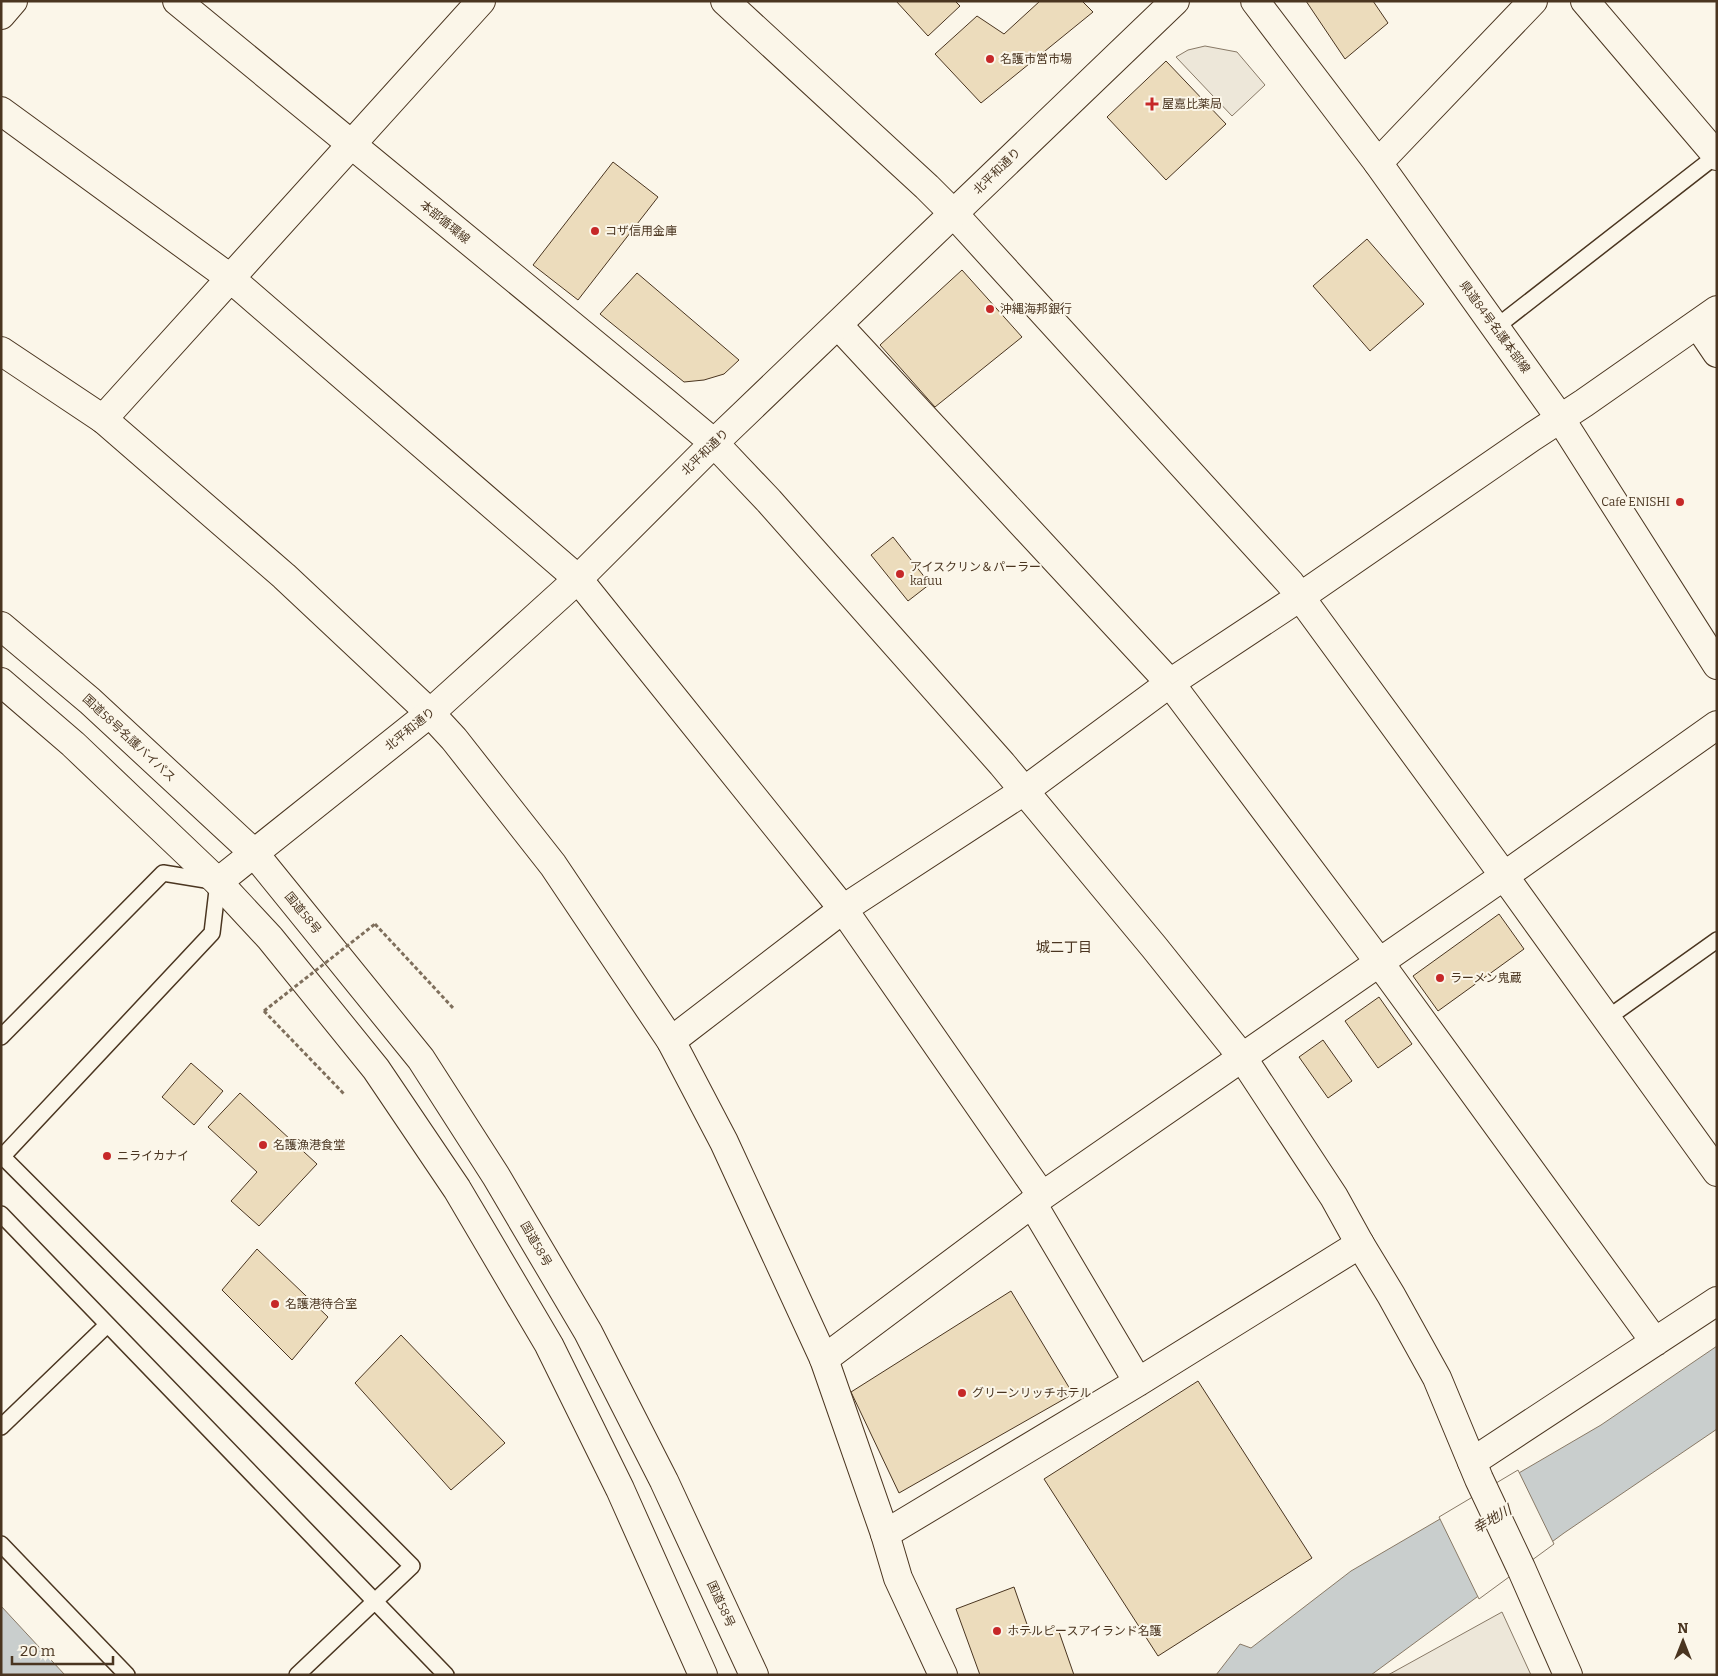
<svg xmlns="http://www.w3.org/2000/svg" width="1718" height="1676" font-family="Bitter,'Noto Sans JP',serif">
  <rect width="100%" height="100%" fill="#fbf6e9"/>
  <!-- parking -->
  <path fill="#ede7d9" stroke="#887966" d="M1205,46L1237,52L1265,85L1232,116L1176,57L1188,50Z
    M1502,1612L1531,1675H1388Z"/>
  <!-- water -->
  <path fill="#c9cecd" stroke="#887966" d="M1717,1346V1429L1564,1533L1371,1675H1216L1240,1644L1251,1648L1351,1571L1601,1425Z
    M1,1606L65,1675H1Z"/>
  <!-- pier -->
  <path fill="#fbf6e9" stroke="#887966" d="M1518,1470L1554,1544L1479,1599L1439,1517Z"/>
  <!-- building -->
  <path fill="#ecdcbc" stroke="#4a3520" d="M896,1H955L960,6L928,36Z
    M1040,1H1082L1093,12L981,103L935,54L977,16L1004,34Z
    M1306,1H1373L1388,23L1345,59Z
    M1166,61L1226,124L1166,180L1107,117Z
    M613,162L658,197L578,300L533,265Z
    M1367,239L1424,304L1370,351L1313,286Z
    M962,270L1022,337L935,407L880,345Z
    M637,273L739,360L724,374L704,380L684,382L600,314Z
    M893,537L930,584L908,601L871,555Z
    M1499,914L1524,949L1438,1011L1413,976Z
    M1379,997L1412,1044L1378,1068L1345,1021Z
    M1323,1040L1352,1081L1328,1098L1299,1057Z
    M191,1063L223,1091L194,1125L162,1097Z
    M240,1093L317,1164L259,1226L231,1201L257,1172L208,1127Z
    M257,1249L328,1317L292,1360L222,1290Z
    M1011,1291L1073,1394L899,1493L851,1392Z
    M401,1335L505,1443L451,1490L355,1383Z
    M1198,1381L1312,1558L1158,1656L1044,1479Z
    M1014,1587L1030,1633L1058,1629L1074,1675H980L956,1609Z"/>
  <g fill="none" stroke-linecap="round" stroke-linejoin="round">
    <defs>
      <path id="service" d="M1495,328L1717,155
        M1606,1019L1717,940
        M1,1037L163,873L218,882L212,933L1,1158
        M1,1155L412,1566L297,1675
        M1,1214L446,1675
        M1,1427L107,1325
        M1,1544L127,1675"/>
      <path id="minor" d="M725,1L927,187L953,213L1290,583L1494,862L1717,1172
        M1585,1L1717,156
        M1,15L13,1
        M1,111L230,278L578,579L843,909L1042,1196
        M1378,163L1533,1
        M838,325L1170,683L1379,962L1655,1342
        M1698,325L1717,353
        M103,419L481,1
        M671,1041L843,909L1024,791L1170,683L1300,597L1532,437L1584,403L1717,310
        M1032,1203L1138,1382
        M824,1359L1042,1196L1504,876L1717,725
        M1472,1462L1717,1301
        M885,1534L1138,1382L1360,1244"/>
      <path id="tertiary" d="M1,351L103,419L284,576L430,713L454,739L553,865L671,1041L724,1142L824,1359L885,1534L898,1578L943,1675
        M714,443L769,501L1002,764L1154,947L1242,1057L1334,1197L1360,1244L1391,1295L1437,1378L1479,1479L1521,1568L1568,1675"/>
      <path id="primary" d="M177,1L665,402L714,443
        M1255,1L1378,163L1560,418L1717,665
        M218,882L430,713L578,579L714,443L1175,1"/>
      <path id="trunk" d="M1,626L90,701L254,853L421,1059L496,1176L588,1332L664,1481L754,1675
        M1,682L73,744L218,882L270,938L376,1069L457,1189L549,1345L620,1489L703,1675"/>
    </defs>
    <!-- service casing -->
    <use href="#service" stroke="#4a3520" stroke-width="18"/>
    <!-- minor casing -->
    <use href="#minor" stroke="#4a3520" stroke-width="30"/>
    <!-- tertiary casing -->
    <use href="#tertiary" stroke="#4a3520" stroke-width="30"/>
    <!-- primary casing -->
    <use href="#primary" stroke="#4a3520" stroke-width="30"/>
    <!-- trunk casing -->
    <use href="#trunk" stroke="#4a3520" stroke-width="30"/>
    <!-- path -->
    <path stroke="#7f6f5c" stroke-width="3" stroke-dasharray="4 2.5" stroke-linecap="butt" d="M375,924L454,1009
      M264,1011L345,1095"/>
    <!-- service -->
    <use href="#service" stroke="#fbf6e9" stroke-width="15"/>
    <!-- minor -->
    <use href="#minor" stroke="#fbf6e9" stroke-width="28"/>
    <!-- tertiary -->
    <use href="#tertiary" stroke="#fbf6e9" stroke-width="28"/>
    <!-- primary -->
    <use href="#primary" stroke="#fbf6e9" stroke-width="28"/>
    <!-- trunk -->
    <use href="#trunk" stroke="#fbf6e9" stroke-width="28"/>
    <!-- path-bridge -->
    <path stroke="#7f6f5c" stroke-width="3" stroke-dasharray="4 2.5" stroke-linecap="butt" d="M264,1011L375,924"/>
  </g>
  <!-- markers -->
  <g fill="#c62828" stroke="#fbf6e9" stroke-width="2">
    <circle cx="990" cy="59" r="5"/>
    <path d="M1149.5 96.5h5v5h5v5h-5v5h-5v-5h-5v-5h5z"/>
    <circle cx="595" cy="231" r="5"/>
    <circle cx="990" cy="309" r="5"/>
    <circle cx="1680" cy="502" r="5"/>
    <circle cx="900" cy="574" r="5"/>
    <circle cx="1440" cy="978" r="5"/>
    <circle cx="263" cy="1145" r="5"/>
    <circle cx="107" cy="1156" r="5"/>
    <circle cx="275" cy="1304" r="5"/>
    <circle cx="962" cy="1393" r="5"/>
    <circle cx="997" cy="1631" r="5"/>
  </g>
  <g text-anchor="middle" stroke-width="4" stroke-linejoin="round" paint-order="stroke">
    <!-- poi labels -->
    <g font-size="12" fill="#4a3520" stroke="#fbf6e9" text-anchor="start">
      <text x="1000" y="63">名護市営市場</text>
      <text x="1162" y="108">屋嘉比薬局</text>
      <text x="605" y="235">コザ信用金庫</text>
      <text x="1000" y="313">沖縄海邦銀行</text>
      <text x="1670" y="506" text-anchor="end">Cafe ENISHI</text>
      <text x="910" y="571">アイスクリン＆パーラー<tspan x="910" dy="14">kafuu</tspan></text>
      <text x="1450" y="982">ラーメン鬼蔵</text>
      <text x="273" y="1149">名護漁港食堂</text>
      <text x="117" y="1160">ニライカナイ</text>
      <text x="285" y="1308">名護港待合室</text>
      <text x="972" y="1397">グリーンリッチホテル</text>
      <text x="1007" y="1635">ホテルピースアイランド名護</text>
    </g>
    <!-- street labels -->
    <g font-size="12" fill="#4a3520" stroke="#fbf6e9">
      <text transform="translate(997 171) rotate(-44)" y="4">北平和通り</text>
      <text transform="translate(445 222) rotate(39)" y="4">本部循環線</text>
      <text transform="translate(1495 327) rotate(54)" y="4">県道84号名護本部線</text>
      <text transform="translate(705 452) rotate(-44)" y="4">北平和通り</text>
      <text transform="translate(410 729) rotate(-39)" y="4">北平和通り</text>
      <text transform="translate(129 738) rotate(43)" y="4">国道58号名護バイパス</text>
      <text transform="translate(303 913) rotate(51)" y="4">国道58号</text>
      <text transform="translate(536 1244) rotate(60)" y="4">国道58号</text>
      <text transform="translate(721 1604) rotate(65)" y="4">国道58号</text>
    </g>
    <!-- neighbourhood labels -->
    <g font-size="14" fill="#4a3520" stroke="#fbf6e9">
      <text x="1064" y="952">城二丁目</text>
    </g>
    <!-- water labels -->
    <g font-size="14" font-style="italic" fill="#4a3520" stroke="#fbf6e9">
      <text transform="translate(1492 1519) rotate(-30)" y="5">幸地川</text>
    </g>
  </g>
  <!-- border -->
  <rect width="1718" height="1676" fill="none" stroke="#4a3520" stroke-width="5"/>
  <!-- north arrow -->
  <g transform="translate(1683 1641)" stroke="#fbf6e9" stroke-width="4" paint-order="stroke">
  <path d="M0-4L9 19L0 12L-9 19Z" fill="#4a3520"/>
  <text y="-8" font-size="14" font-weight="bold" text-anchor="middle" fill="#4a3520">N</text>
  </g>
  <!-- scale -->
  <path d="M12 1656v8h101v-8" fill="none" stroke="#4a3520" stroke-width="2.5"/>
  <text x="20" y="1656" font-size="15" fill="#4a3520" stroke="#fbf6e9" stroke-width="4" paint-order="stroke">20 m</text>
</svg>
